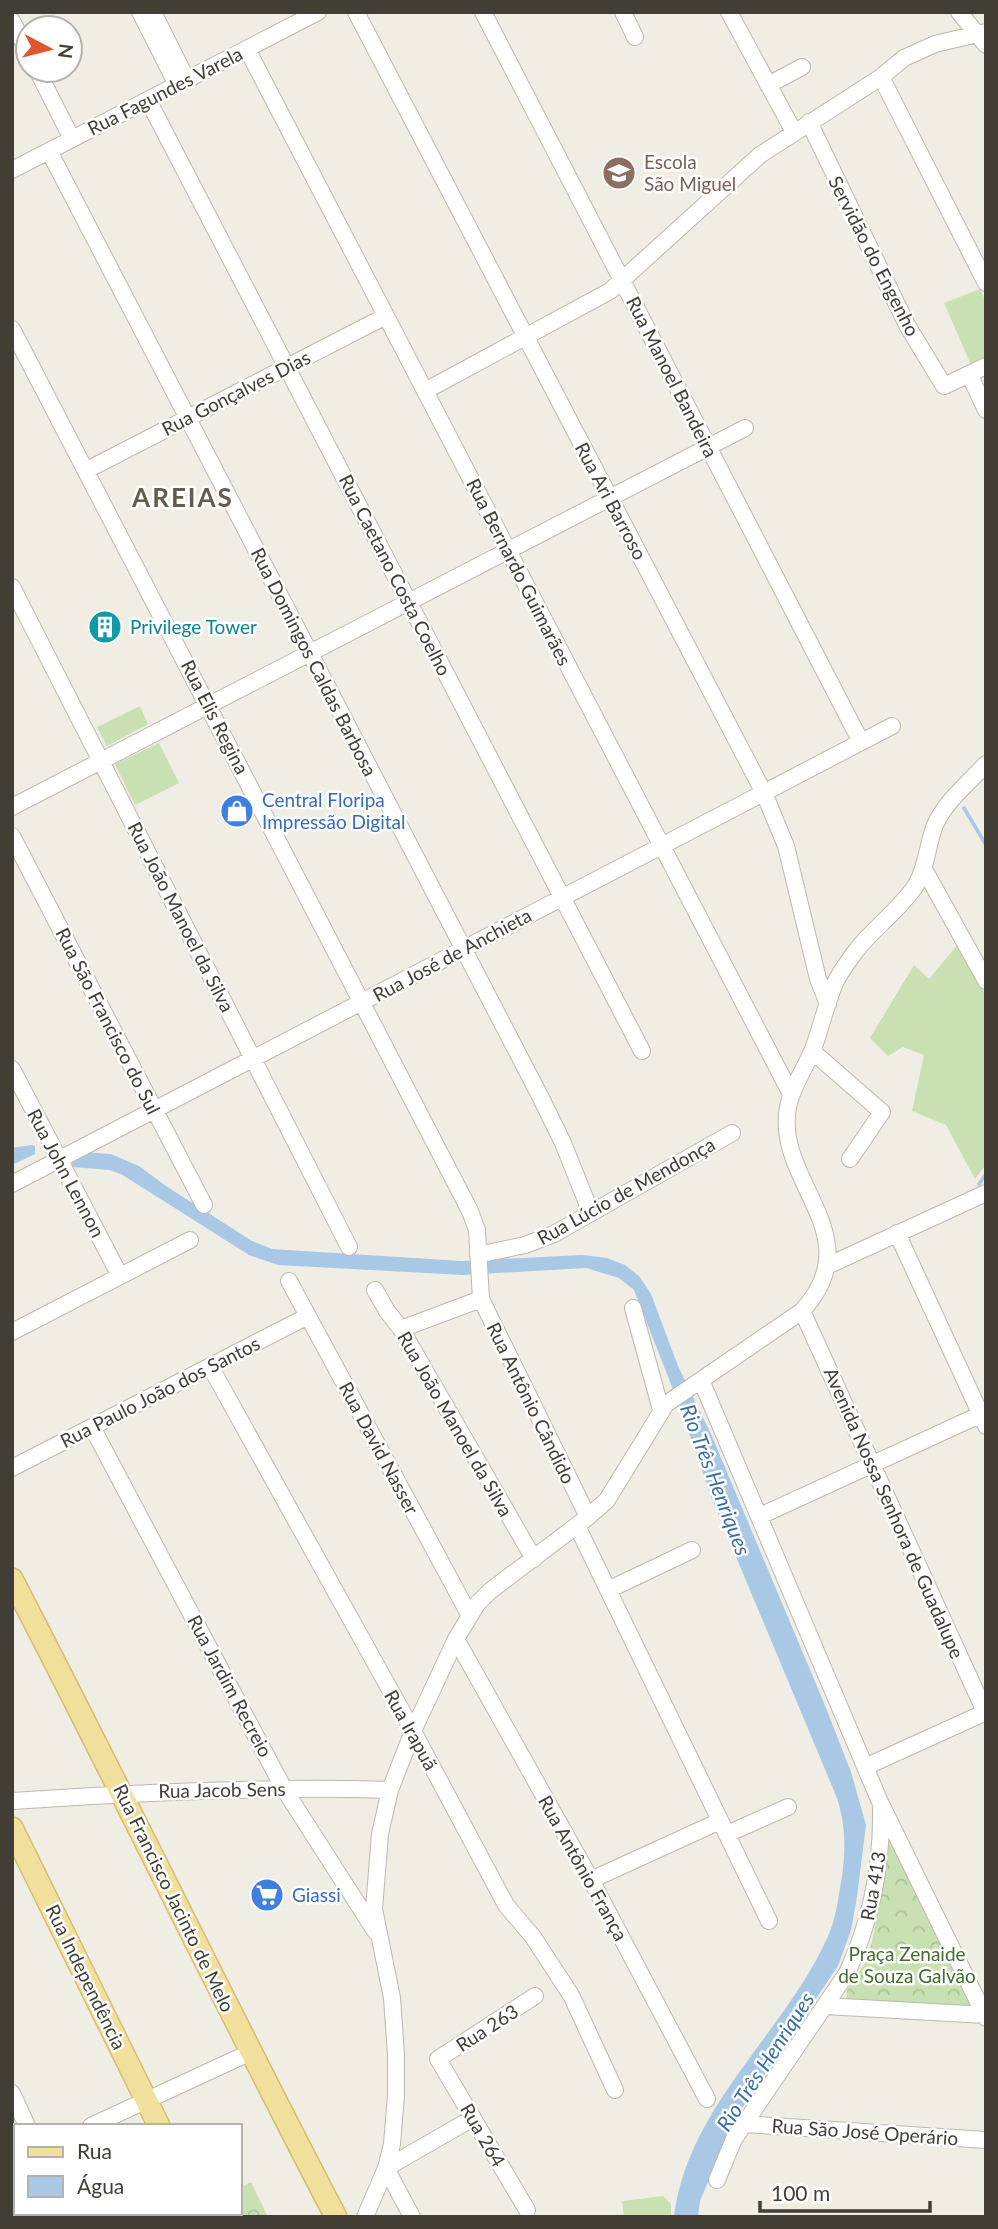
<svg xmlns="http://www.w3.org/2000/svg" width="998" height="2229" font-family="Lato,sans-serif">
  <defs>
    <pattern id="forest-crowns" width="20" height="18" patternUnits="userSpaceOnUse" patternTransform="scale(1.75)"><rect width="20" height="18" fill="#c8e0b2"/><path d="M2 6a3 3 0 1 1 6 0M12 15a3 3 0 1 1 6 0" fill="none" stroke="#adc19a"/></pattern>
  </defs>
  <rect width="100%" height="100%" fill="#f0ede5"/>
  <!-- grass -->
  <path fill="#c8e0b2" d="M980,289L986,302V361L972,367L944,303Z
    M140,706L148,724L107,746L97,727Z
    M159,743L179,783L135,805L115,764Z
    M959,943L986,996V1165L975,1179L946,1125L912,1111L924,1055L903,1047L888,1056L870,1038L914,965L929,979Z
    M663,2196L671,2204V2217H624L622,2201Z"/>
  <!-- forest -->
  <path fill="url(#forest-crowns)" d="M892,1839L973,2009L849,2002L846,1999L847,1990L867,1960L871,1946L887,1865V1845L888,1840Z
    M251,2182L268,2217H221L220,2213H240V2188Z"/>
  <!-- water -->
  <path fill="#a8c8e6" d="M31,1145L35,1146V1154L12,1165V1148Z
    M81,1152L111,1154L139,1166L166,1186L252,1241L272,1249L462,1261L582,1255L607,1258L625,1265L639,1276L651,1294L678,1366L711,1434L824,1703L851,1772L866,1825L857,1897L851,1930L838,1966L734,2120L700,2201L698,2217H674C687,2106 787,2031 829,1934C836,1918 838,1899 841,1882C846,1853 846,1826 837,1798L711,1497L683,1415L634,1290L619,1278L586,1268L463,1275L278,1265L249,1255L121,1174L109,1170L72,1167L73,1157Z"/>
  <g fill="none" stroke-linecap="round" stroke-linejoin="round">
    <!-- stream -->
    <path stroke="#a8c8e6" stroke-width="3.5" d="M964,808L986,845
      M979,1184L986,1174"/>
    <defs>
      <path id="minor" d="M140,12L177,85
        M153,12L187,80
        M356,12L764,793L786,846L818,979L828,1004
        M483,12L861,742
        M623,12L635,37
        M729,12L794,132
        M959,12L986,45
        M12,21L28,52
        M247,49L791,1094
        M37,70L72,139
        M881,77L986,283
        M768,85L802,67
        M148,100L642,1051
        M809,122L907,325L944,386L986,366
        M49,151L541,1098L563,1143L591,1213
        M12,170L318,12
        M12,329L470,1211L477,1230L481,1299L588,1517
        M969,374L986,410
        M425,391L610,291L760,155L881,77L904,58L935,44L986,32
        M87,470L386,316
        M12,587L349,1247
        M12,807L745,428
        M12,836L204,1205
        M924,869L986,981
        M812,1051L882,1112L850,1159
        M12,1069L120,1276
        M12,1184L892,726
        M897,1233L986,1426
        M478,1255L525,1245L554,1234L732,1133
        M827,1266L986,1193
        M289,1281L470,1616
        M375,1290L387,1311L401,1329L534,1559
        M633,1308L661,1410
        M802,1311L986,1714
        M401,1329L481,1299
        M12,1332L190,1240
        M210,1366L413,1731L506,1905L533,1937L571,1995L615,2090
        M701,1380L880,1802L986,2018
        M92,1427L284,1789L375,1931
        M12,1468L308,1316
        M760,1516L986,1412
        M577,1526L769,1921
        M608,1590L692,1550
        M456,1639L591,1880L707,2099
        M865,1767L986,1712
        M12,1801C138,1793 264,1786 390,1790
        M727,1834L788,1807
        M591,1880L720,1821
        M825,2006L986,2015
        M12,2093L27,2126
        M744,2124L986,2140
        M91,2126L251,2052
        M12,2161L16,2159
        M717,2180L734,2139L847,1973C871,1921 882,1867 881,1809
        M527,2210L438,2059L535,1996
        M69,2213L70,2217
        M365,2217L386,2168L392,2144L396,2095V2055L392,1998L374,1909L380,1834L390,1790L413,1731L456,1639L477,1604L490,1591L588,1517L607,1500L666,1404L802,1311C872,1235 774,1182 788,1107C792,1086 805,1069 813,1049C821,1028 826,1004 835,983C840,972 848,962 855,952C873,928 899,911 916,885C927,867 927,845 935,825C945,802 969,782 986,764
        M412,2217L386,2168L473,2118"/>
      <path id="major" d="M12,1579C122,1791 225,2005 336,2217
        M12,1828L159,2126
        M203,2213L205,2217"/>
    </defs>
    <!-- minor casing -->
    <use href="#minor" stroke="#bdb8ac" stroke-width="18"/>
    <!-- major casing -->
    <use href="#major" stroke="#d4bd6f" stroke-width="24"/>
    <!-- minor -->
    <use href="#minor" stroke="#fff" stroke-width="16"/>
    <!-- major -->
    <use href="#major" stroke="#f1df9c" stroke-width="21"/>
  </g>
  <!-- icons -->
  <defs>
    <symbol id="school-disc" viewBox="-11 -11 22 22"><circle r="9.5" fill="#8d6e63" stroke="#fff"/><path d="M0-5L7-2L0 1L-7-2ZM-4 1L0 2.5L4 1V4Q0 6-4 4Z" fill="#fff"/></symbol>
    <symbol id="building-disc" viewBox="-11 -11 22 22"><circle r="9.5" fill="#0f9aa8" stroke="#fff"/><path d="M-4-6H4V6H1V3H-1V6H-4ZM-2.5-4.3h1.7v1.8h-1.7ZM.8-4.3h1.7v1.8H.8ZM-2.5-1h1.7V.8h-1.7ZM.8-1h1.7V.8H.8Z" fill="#fff"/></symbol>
    <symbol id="shop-disc" viewBox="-11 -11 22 22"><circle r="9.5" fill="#3f7fe0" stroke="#fff"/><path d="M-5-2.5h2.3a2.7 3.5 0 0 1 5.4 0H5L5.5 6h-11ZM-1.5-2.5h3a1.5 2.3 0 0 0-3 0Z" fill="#fff"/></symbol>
    <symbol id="supermarket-disc" viewBox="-11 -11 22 22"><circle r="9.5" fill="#3f7fe0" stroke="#fff"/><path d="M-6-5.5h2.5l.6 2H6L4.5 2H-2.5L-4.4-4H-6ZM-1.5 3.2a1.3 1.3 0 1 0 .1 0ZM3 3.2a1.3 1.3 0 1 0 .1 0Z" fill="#fff"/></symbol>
  </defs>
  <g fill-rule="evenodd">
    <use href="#school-disc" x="600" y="154" width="38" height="38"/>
    <use href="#building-disc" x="86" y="608" width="38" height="38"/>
    <use href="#shop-disc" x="218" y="792" width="38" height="38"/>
    <use href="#supermarket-disc" x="248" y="1876" width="38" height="38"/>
  </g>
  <g text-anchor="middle" stroke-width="5" stroke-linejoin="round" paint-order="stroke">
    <!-- street labels -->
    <g font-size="19" fill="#423e35" stroke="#fff">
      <text transform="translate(165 91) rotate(-27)" y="7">Rua Fagundes Varela</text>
      <text transform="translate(874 256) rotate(63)" y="7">Servidão do Engenho</text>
      <text transform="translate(672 377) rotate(63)" y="7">Rua Manoel Bandeira</text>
      <text transform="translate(236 393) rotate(-27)" y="7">Rua Gonçalves Dias</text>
      <text transform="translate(611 501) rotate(62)" y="7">Rua Ari Barroso</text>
      <text transform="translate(519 572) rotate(63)" y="7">Rua Bernardo Guimarães</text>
      <text transform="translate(395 575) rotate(63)" y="7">Rua Caetano Costa Coelho</text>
      <text transform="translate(314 662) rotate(63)" y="7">Rua Domingos Caldas Barbosa</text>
      <text transform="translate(215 717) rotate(63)" y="7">Rua Elis Regina</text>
      <text transform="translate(181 917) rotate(63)" y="7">Rua João Manoel da Silva</text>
      <text transform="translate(452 955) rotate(-28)" y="7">Rua José de Anchieta</text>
      <text transform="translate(108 1021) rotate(63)" y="7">Rua São Francisco do Sul</text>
      <text transform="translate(66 1173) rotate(62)" y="7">Rua John Lennon</text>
      <text transform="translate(626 1191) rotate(-29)" y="7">Rua Lúcio de Mendonça</text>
      <text transform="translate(160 1392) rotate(-27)" y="7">Rua Paulo João dos Santos</text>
      <text transform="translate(531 1403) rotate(64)" y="7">Rua Antônio Cândido</text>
      <text transform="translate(455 1424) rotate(60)" y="7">Rua João Manoel da Silva</text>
      <text transform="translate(379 1448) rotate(62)" y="7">Rua David Nasser</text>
      <text transform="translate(894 1513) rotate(66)" y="7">Avenida Nossa Senhora de Guadalupe</text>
      <text transform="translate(230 1686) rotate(62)" y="7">Rua Jardim Recreio</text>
      <text transform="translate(411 1730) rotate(61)" y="7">Rua Irapuã</text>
      <text transform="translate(222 1790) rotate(-1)" y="7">Rua Jacob Sens</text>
      <text transform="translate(583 1868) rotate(61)" y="7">Rua Antônio França</text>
      <text transform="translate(873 1886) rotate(-80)" y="7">Rua 413</text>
      <text transform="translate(174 1898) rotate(64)" y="7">Rua Francisco Jacinto de Melo</text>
      <text transform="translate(86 1977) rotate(64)" y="7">Rua Independência</text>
      <text transform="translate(487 2028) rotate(-33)" y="7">Rua 263</text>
      <text transform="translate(865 2132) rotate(4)" y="7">Rua São José Operário</text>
      <text transform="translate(483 2135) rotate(60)" y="7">Rua 264</text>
    </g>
    <!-- education labels -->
    <g font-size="19" fill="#785e54" stroke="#fff" text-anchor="start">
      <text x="644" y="169">Escola<tspan x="644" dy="22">São Miguel</tspan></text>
    </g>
    <!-- culture labels -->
    <g font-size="19" fill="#0d838f" stroke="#fff" text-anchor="start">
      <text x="130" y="634">Privilege Tower</text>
    </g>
    <!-- shop labels -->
    <g font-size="19" fill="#366cbe" stroke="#fff" text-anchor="start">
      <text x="262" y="807">Central Floripa<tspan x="262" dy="22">Impressão Digital</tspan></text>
      <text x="292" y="1902">Giassi</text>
    </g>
    <!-- park labels -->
    <g font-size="19" fill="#426c30" stroke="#fff">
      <text x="907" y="1961">Praça Zenaide<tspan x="907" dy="22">de Souza Galvão</tspan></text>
    </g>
    <!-- water labels -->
    <g font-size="21" font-style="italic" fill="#3c6ea0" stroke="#fff">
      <text transform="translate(715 1480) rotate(69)" y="7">Rio Três Henriques</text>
      <text transform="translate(766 2062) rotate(-57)" y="7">Rio Três Henriques</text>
    </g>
    <!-- district labels -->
    <g font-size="26" font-weight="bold" letter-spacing="2" fill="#635c4e" stroke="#fff">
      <text x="183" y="507">AREIAS</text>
    </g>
  </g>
  <!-- border -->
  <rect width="998" height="2229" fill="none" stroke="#423e35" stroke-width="28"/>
  <!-- legend -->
  <rect x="14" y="2124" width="228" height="91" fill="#ffffff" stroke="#b3b2ae" stroke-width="2"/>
  <rect x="28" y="2147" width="35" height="10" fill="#f1df9c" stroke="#b3b2ae" stroke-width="2"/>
  <text x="77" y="2159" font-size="21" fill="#423e35">Rua</text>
  <rect x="28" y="2176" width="35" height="21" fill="#a8c8e6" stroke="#b3b2ae" stroke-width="2"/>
  <text x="77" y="2194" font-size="21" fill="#423e35">Água</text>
  <!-- north arrow -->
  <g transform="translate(49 49) rotate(97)"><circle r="33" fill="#ffffff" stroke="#b3b2ae" stroke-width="2"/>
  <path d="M0-5L12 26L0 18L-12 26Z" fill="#df552d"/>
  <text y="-10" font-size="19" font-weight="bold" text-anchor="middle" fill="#423e35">N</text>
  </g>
  <!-- scale -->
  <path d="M760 2201v10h170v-10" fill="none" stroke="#423e35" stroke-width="3.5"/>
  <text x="771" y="2201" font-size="21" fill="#423e35" stroke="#ffffff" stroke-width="5" paint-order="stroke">100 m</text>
</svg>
